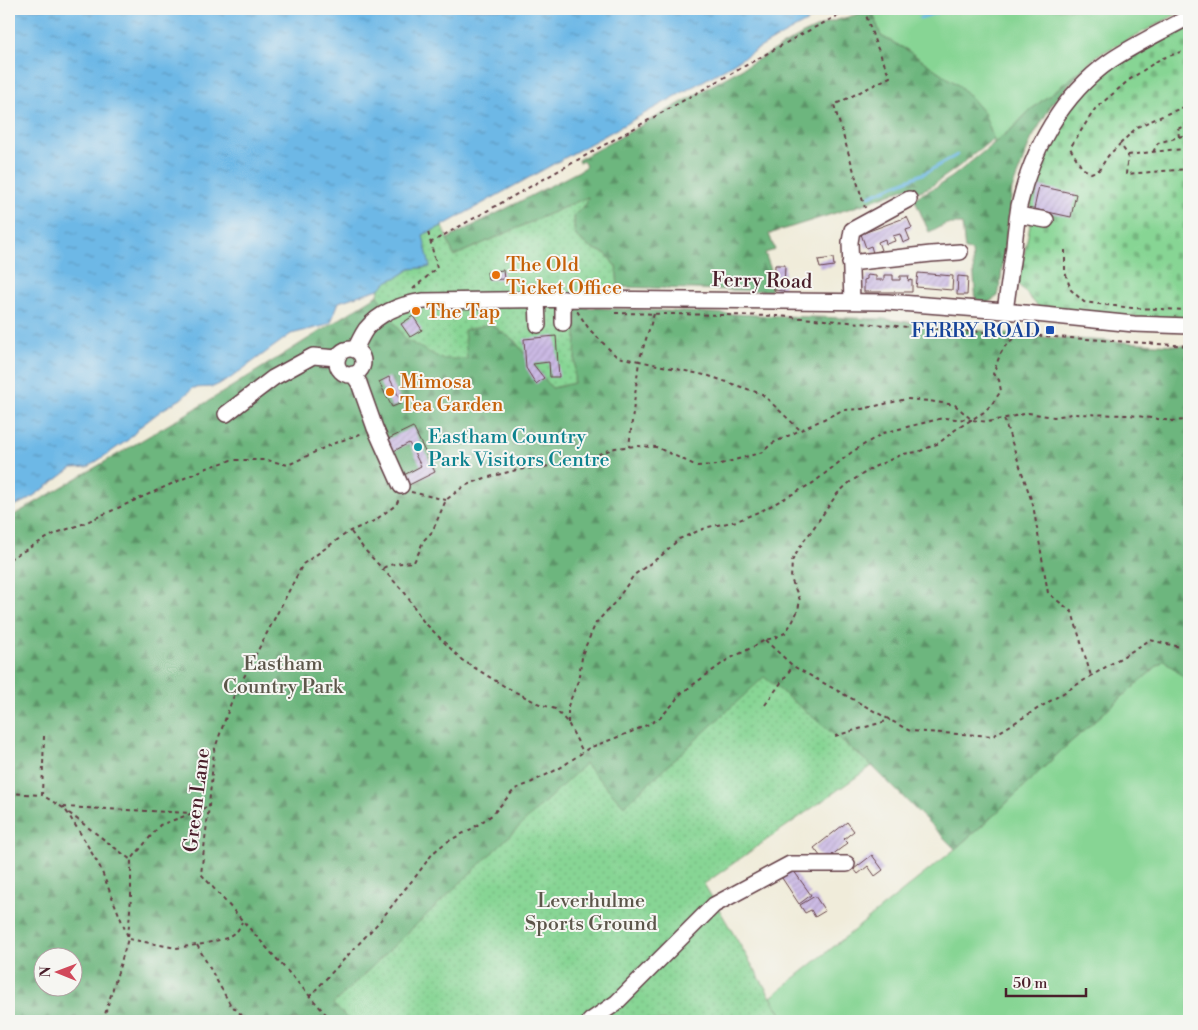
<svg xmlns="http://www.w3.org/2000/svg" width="1198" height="1030" font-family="'Libre Bodoni',serif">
  <defs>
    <pattern id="forest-firs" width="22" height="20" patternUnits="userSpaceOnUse" patternTransform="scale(1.25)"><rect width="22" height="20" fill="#6db67e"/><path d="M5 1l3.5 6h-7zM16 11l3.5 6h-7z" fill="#5c9367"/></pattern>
    <pattern id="cemetery-stones" width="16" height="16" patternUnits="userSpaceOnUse" patternTransform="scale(1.25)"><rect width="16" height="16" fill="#87d594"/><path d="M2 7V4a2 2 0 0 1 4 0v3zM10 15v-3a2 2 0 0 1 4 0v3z" fill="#76b680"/></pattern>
    <pattern id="park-dots" width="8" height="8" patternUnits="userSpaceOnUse" patternTransform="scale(1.25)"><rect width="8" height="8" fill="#87d594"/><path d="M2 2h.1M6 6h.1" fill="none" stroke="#76b680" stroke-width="1.8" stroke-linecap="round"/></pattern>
    <pattern id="water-ripples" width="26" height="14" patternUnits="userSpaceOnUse" patternTransform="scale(1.25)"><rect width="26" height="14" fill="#6db8e6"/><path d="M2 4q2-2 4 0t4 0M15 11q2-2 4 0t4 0" fill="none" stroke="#5c95bb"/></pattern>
    <pattern id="building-hatch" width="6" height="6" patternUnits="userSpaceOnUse" patternTransform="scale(1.25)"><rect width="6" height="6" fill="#cbbae4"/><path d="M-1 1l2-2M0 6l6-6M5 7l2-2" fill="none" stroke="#b09fc4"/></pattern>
  </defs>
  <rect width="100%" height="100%" fill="#f6f6f2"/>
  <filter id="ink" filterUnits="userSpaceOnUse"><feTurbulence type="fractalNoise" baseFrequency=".02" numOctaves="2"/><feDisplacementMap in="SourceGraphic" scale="10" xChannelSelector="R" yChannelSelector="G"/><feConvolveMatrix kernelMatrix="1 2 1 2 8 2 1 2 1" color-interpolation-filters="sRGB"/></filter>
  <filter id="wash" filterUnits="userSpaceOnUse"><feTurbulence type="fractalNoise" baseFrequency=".0096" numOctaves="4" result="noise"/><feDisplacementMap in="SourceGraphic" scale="20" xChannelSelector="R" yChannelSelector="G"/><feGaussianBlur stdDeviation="1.12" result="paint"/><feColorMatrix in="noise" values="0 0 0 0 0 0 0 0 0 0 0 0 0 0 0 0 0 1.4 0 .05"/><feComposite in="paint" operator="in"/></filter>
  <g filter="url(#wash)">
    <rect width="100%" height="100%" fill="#f0ecda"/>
    <!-- green -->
    <path fill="#87d594" stroke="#687a60" d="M871,9H1187L1098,55L1083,69L1029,111L1014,127L993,144L994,140L907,50L881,36Z
      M1164,660L1189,682V1021H785L771,997L955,849L993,816L1064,748Z"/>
    <!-- forest -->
    <path fill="url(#forest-firs)" stroke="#5c6a54" fill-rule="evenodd" d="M872,10L881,36L907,50L961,87L984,113L994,140L989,142L958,167L930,187L912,194L908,187L864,204L769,234L775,250L765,253L772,273L771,291L618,287L616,267L606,254L589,247L576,236L574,230V215L586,204L588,197L454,256L447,239L581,170L586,166L583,161L579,163L578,160L624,135L803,34L827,23Z
      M1083,69L1052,104L1031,140L1012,189L1001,278L998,296L989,302H976L972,251L965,250L962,224H946L929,232L914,198L936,187L952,177L1014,127L1029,111Z
      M378,295L406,340L464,330L490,324L514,340L552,388L574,383L577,307L778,316L883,319L1025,336L1189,346V682L1164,660L1064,748L993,816L955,849L872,766L764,678L624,806L585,765L333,1004L350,1021H9V518L212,399ZM42,958H72V988H42Z"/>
    <!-- cemetery -->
    <path fill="url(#cemetery-stones)" stroke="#687a60" d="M1189,25V320L1153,319L1041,310L1018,284L1030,225L1031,194L1039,167L1054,131L1070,108L1104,73L1121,60Z"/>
    <!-- park -->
    <path fill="url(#park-dots)" stroke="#687a60" d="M588,197L586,204L574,215V230L576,236L589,247L606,254L616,267L618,287L577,307L574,383L552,388L514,340L490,324L464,330L467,359H442L406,340L387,312L378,295L379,289L388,281L398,277L410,269L430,267L422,235L442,226L454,256Z
      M764,677L872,766L704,884L785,1021H350L333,1004L585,764L624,806Z"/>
    <!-- water -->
    <path fill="url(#water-ripples)" stroke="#5c6c88" d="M9,9H830L768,43L712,76L442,226L423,235L430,267L410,269L398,277L388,281L379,289L366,293L339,302L331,322L324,326L291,334L228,380L213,387L193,388L181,399L162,410L141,426L128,440L109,453L88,467L72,468L45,488L26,501L9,508Z"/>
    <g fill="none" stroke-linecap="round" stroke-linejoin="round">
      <!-- stream -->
      <path stroke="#6db8e6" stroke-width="3" d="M920,18L948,9
        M869,196L927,172L957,155"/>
    </g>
    <g id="blocks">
      <!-- building -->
      <path fill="url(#building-hatch)" d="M1039,186L1076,194L1071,217L1034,209Z
        M907,217L912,228L906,230L910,240L903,243L900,234L893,236L895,241L886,244L885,239L878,242L881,250L873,253L871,246L866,248L861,234Z
        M833,258L834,266L820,268L818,260Z
        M775,265H785L784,291L774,290Z
        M503,270L504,279L488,280L487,272Z
        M918,273L953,276L952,290L916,287Z
        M867,275L876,276V280H884V275H893V280H900V276H909L908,281L912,280V292H864V280L867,279Z
        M958,276L968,277L967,295H957Z
        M413,316L422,330L410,337L401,324Z
        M556,336L559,377H550L549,362L533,364L544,378L536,384L526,368L524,339Z
        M389,377L402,403L392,407L379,382Z
        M413,427L435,472L409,485L404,475L421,466L409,443L392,452L386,440Z
        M847,822L854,831L844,839L848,843L824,861L814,848Z
        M872,855L883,870L875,876L868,866L858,874L854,869Z
        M791,867L811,895L799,904L780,875Z
        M815,896L825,911L815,917L811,910L805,913L800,905Z"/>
    </g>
  </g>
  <g filter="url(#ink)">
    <use href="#blocks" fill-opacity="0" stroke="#633e45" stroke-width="1"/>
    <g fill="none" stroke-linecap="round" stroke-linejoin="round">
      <defs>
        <path id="minor" d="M1018,215L1046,220
          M850,263L931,254L960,252
          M537,299L538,325
          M563,299V323
          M852,301L850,242L852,230L909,199
          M1005,311C1008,290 1011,268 1014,247C1015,233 1017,219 1019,206C1032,149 1062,95 1110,61C1135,44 1163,31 1189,17
          M337 362a13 13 0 1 1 26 0a13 13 0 1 1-26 0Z
          M355,350C358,343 362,335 366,329C381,311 402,304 424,301L579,299L887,302L1005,311L1134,324L1189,326
          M353,374L359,383L375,428L401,486
          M226,414L273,378L313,356L337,358
          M590,1021L616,1003L714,905L790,864H847"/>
      </defs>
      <!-- minor casing -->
      <use href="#minor" stroke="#633e45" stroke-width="18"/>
      <!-- path -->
      <path stroke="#633e45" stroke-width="2" stroke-dasharray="4 4" stroke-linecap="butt" d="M864,9L875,42L890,77L834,105L865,208
        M1189,49L1160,59L1129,80L1095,109L1070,148L1082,168L1091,173L1099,170L1108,156L1120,144L1128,155L1126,174L1189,169
        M1179,137L1178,129L1189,123
        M1120,144L1137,127L1169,113L1189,105
        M1153,152L1158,143L1189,134
        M1128,155L1169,150L1189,149
        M430,243L800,35L851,9
        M1065,250V272L1071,290L1084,302L1132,308L1189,310
        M413,289L437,268L428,232
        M577,311L589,329L617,357L639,361L629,447
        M615,313L778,316L908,327L1189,346
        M654,314L639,361L709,376L762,394L799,429
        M995,323L1003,334
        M1004,419L1033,505L1048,593L1072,612L1091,676
        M411,492L446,500
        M351,532L364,549L405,593L423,621L462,660L504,686L537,703L555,709L568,723L583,752
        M9,559L56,533L80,525L207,468L231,460H267L288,465L332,444L363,433
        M383,568C391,563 403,563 414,562L419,552L423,541L432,532L446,500L464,486L485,478L517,470L574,463L615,448L636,446L656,447L697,466L717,465L763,452L771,444L843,410L862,409L907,399L929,401L955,405L972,420L988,422L1028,413L1054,417L1072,414L1130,415L1172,421L1189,420
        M765,640L793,666L910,731L993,736L1150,640L1189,649
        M765,705L793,666
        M568,723V706L578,681L583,652L596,623L616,601L634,575L662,555L679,539L708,527L737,521L763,510L813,483L852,452L883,433L943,418L972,420
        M44,736L42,795L65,809L82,836L100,867L128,937
        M835,736L890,720
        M9,793L42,795
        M63,807L191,813
        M69,813L131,860
        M129,939L176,948L203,944L227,938L238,930L242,922
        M197,945L230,1004L248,1021
        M309,997L380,921L405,889L416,876L433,853L445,843L473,828L492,815L515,789L528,784L560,768L589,748L631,732L649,724L660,718L673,704L679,695L727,660L751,648L765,640L774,638L785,633L793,621L798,610L800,600L791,579L792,561L803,542L810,533L837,494L850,482L874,467L903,454L918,452L939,443L955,430L984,412L992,404L1001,391L999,380L993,374C1000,356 1001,343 1021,335
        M103,1021L128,939L131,896V860L160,825L193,813L209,806
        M332,1021L201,874L209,806L214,751L232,700L303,564L350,531L374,521L396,505L400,497"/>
      <!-- minor -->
      <use href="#minor" stroke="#fff" stroke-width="15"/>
    </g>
  </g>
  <!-- markers -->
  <g fill="#e8710a" stroke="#f6f6f2" stroke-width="2">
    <circle cx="496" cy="275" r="5"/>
    <circle cx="416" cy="311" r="5"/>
    <circle cx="390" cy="392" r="5"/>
  </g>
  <rect fill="#1a4fb4" stroke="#f6f6f2" stroke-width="2" x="1045" y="325" width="10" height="10" rx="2.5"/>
  <circle fill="#0f9aa8" stroke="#f6f6f2" stroke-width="2" cx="418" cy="447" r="5"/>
  <g text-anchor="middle" stroke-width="4" stroke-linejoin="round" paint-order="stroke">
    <!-- food labels -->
    <g font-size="20" fill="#c56008" stroke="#f6f6f2" text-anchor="start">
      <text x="506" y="271">The Old<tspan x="506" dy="23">Ticket Office</tspan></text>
      <text x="426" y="318">The Tap</text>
      <text x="400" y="388">Mimosa<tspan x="400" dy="23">Tea Garden</tspan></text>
    </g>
    <!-- street labels -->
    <g font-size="20" fill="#4a1f2b" stroke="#f6f6f2">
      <text transform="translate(762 280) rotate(1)" y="7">Ferry Road</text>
      <text transform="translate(196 800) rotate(-83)" y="7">Green Lane</text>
    </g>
    <!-- transit labels -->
    <g font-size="20" fill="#164399" stroke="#f6f6f2" text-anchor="end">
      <text x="1040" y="337">FERRY ROAD</text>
    </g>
    <!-- culture labels -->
    <g font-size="20" fill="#0d838f" stroke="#f6f6f2" text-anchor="start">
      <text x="428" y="443">Eastham Country<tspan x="428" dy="23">Park Visitors Centre</tspan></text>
    </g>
    <!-- park labels -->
    <g font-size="20" fill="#5c564a" stroke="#f6f6f2">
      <text x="283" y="670">Eastham<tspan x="283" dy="23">Country Park</tspan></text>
      <text x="591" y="907">Leverhulme<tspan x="591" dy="23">Sports Ground</tspan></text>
    </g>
  </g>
  <!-- margin -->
  <rect width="1198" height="1030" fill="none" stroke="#f6f6f2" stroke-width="30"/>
  <!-- north arrow -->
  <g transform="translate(58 972) rotate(271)"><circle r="24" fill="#f6f6f2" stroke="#b1a0a2"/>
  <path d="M0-4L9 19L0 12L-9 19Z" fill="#d1495b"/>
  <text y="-8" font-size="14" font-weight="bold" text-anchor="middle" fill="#4a1f2b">N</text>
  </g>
  <!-- scale -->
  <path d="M1006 988v8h80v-8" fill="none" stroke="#4a1f2b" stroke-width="2.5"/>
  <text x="1013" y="988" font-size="15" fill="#4a1f2b" stroke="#f6f6f2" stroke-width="4" paint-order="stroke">50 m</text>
</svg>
